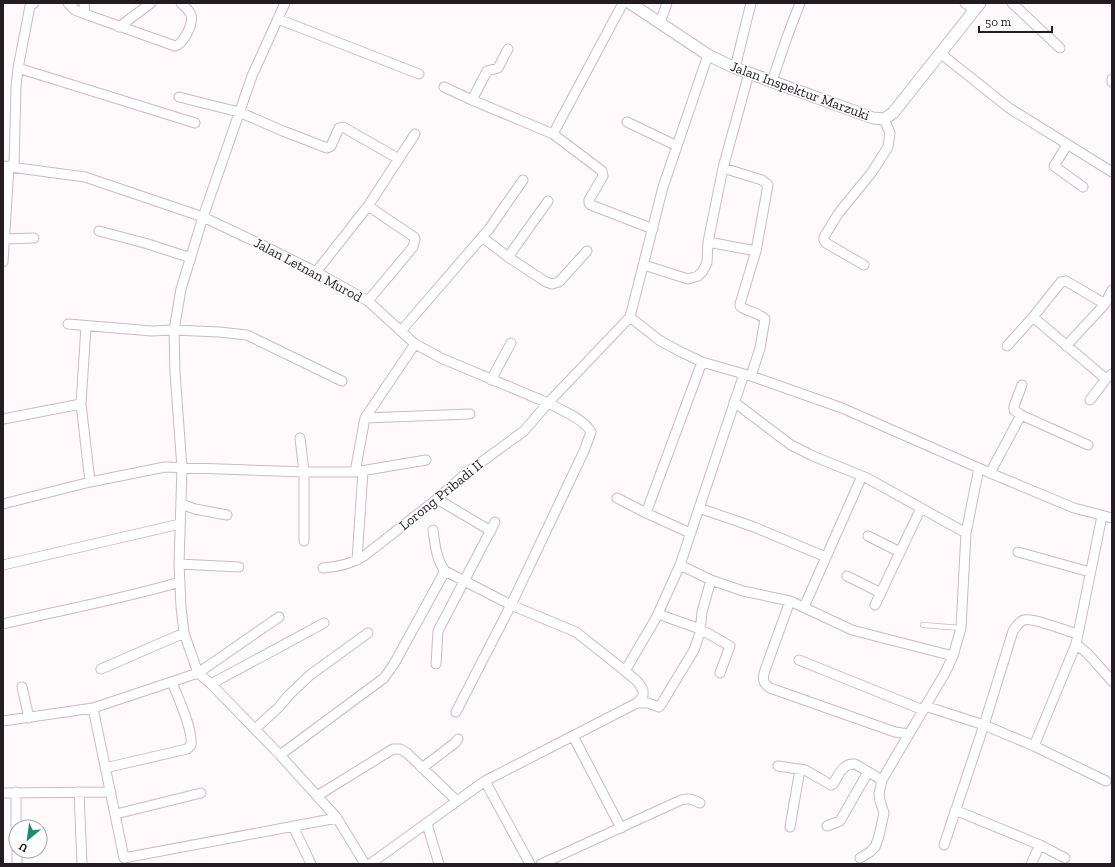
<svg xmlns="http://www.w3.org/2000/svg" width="1115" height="867" font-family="'Zilla Slab',serif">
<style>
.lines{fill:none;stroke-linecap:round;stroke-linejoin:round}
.service-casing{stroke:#ccb9c6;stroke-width:6}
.minor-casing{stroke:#ccb9c6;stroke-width:11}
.tertiary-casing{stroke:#ccb9c6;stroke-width:13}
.service{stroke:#fff;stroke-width:4.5}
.minor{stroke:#fff;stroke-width:9}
.tertiary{stroke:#fff;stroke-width:11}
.labels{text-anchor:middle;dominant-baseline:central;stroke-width:3;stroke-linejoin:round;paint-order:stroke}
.street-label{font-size:14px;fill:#231c21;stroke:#fff}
</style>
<rect width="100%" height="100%" fill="#fefafc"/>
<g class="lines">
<defs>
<path id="service" d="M923 625 961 628"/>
<path id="minor" d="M68 3 75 10 85 14
M84 3 85 14 175 46C183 44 194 24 191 15 189 10 184 6 181 3
M285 3 252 76 203 217 181 289 174 330 175 373 182 468 179 564 181 607 184 633 198 673 211 684 280 755 337 818 365 864
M965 3 975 10
M1012 3 1060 48
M278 19 419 74
M660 23 667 3
M119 27 151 3
M940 53 1009 108 1112 172
M708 55 663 187 630 317 659 340 681 352 702 362 751 376 842 408 990 473 1074 508 1112 518
M18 68 195 123
M735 68 751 3
M1112 79V82
M772 81 787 37 800 3
M444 87 472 100 553 134 623 3
M179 97 239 112 283 131 327 148 331 146 339 128 343 127 399 159
M472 100 487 71 498 68 508 49
M627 122 677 146
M553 134 602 171 603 176 589 200V203L591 205 653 229
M1067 145 1054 166 1083 187
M3 166 85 177 203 217 256 242 316 272 368 301 415 344 441 358 548 403 630 317
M14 167 16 87 18 68 30 6 34 3
M723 168 762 180 768 185 756 251 740 304V306C747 312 758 312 765 319L760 348 751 376
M99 231 148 244 191 258
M482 237 508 257 546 282 552 284 559 282 587 251
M3 239 34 238
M708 242 756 251
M508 257 548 201
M3 262 9 166
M644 265 688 279 698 276 702 272 707 263 708 242 723 168 749 73
M864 265 826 243 824 240V237L838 214 872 172 888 147 890 133 884 119
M316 272 368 206 415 134
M368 301 413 247 415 239 414 237 368 206
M1033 317 1061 282 1066 281 1105 304
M68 324 152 331 174 330 219 332 247 335 342 381
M86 326 81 404 90 482
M401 331 489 229 523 180
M1007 346 1033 317 1106 379
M1066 346 1105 304 1112 290
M491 380 511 343
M1022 385 1014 406V410L1021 415 1088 445
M1090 400 1106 379 1112 374
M734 402 791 445 813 456 867 478 966 533
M365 418 470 414
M3 419 81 404
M300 438 304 472V541
M355 472 365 418 415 344
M990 473 1021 415
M617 498 646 513
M437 499 491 531
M3 504 90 482 165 467 304 472H355L426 460
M181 504 195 509 227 515
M699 508 754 527 826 557
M690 533 646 513 702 362
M868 536 900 552
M1018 552 1090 572
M357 560 363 471
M179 564 239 567
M3 565 180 524
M680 565 711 580 743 591 790 601 852 630 953 656
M323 568C338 567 351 564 364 556L437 499 465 474 524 431 548 403C561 410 584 419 591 432L584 451 511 605 456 712
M847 576 881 593
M790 601 764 673C763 681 763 683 770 688L895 732 909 734
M875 605 921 508
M804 607 862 476
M658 614 700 629 730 646 720 673
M3 624C62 610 122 599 180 582
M1076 644 1088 654 1112 681
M799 660 923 710
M436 664 438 631 495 522
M101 669 184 633
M625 671 656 618 680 565 744 374
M211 684 324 623
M22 687 29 718
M637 703H648L659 707 662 703 694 650 700 633 702 612 711 580
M925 706 984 725 1034 746 1106 781
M93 708 124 858 337 818
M3 721 93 708 198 673 279 617
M255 729 279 707 289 695 310 675 368 633
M573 736 621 828
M1034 746 1076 644 1102 516
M280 755 384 678 394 664 445 571
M778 766 805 770 831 785 833 784C839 775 842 763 855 764L882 780
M105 768 187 749 191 745C193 729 178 698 172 682
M422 768 455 743 458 739
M485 781 530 864
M16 792V827
M79 792 82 864
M3 793 111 792
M317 796 393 749H400L407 753 457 801
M955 810 1040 845 1065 858
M116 814 201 793
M427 824 439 864
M293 826 311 864
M827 826 840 821 868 772
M790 827 800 769
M944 845 984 725 1013 631C1016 627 1019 621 1024 620 1032 617 1067 631 1077 634
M17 851V864
M860 858 870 852 875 847 879 836 884 813 880 801 879 794 882 780 945 673 953 656 961 628 966 533 979 468
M370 864 485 781 637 703 643 696V690L638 682 625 671 576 632 511 605 445 571C436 559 435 544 433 530
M541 864 681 800C689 798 693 799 700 803
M1031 864 1040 845"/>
<path id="tertiary" d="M630 3 708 55 735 68 873 118 884 119 893 113 980 3"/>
</defs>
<use href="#service" class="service-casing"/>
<use href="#minor" class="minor-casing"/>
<use href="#tertiary" class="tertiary-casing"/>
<use href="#service" class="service"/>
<use href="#minor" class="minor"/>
<use href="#tertiary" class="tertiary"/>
</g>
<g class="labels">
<g class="street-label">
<text transform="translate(800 91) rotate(20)">Jalan Inspektur Marzuki</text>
<text transform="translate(308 270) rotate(28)">Jalan Letnan Murod</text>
<text transform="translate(441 495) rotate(-39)">Lorong Pribadi II</text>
</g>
</g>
<rect width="1115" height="867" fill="none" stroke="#231c21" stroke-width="8"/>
<g transform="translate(28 839) rotate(209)"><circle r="19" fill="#ffffff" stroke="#a7a4a6"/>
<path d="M0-3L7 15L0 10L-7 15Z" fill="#178e72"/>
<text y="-6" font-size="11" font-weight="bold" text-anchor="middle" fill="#231c21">U</text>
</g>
<path d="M979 26v6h73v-6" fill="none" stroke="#231c21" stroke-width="2"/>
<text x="985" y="26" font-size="12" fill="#231c21" stroke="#ffffff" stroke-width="3" paint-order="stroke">50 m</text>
</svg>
